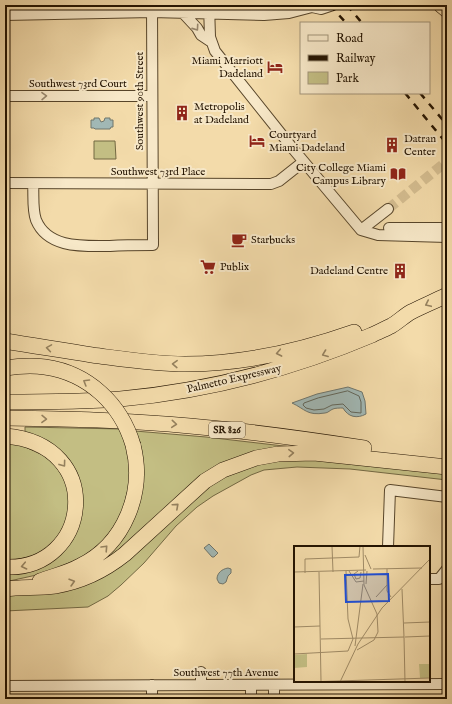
<svg xmlns="http://www.w3.org/2000/svg" width="452" height="704" font-family="'IM FELL English',serif">
<style>
.green{fill:#c3be83;stroke:#736842}
.water{fill:#a1b8b5;stroke:#6f766d}
.lines{fill:none;stroke-linecap:round;stroke-linejoin:round}
.shore{stroke:#62665a;stroke-width:1}
.minor-tunnel{stroke:#d4bd90;stroke-width:10;stroke-dasharray:10 5;stroke-linecap:butt}
.minor-casing{stroke:#57452a;stroke-width:12}
.highway-casing{stroke:#231300;stroke-width:16}
.minor{stroke:#f7e8c8;stroke-width:10}
.highway{stroke:#f3dbaa;stroke-width:15}
.rail{stroke:#231300;stroke-width:2.5;stroke-dasharray:7 7;stroke-linecap:butt}
.highway-bridge-casing{stroke:#231300;stroke-width:16;stroke-linecap:butt}
.highway-bridge{stroke:#f3dbaa;stroke-width:15}
.oneway{stroke:#98886e}
.oneway2{stroke:#95815e}
.labels{text-anchor:middle;dominant-baseline:central;stroke-width:4;stroke-linejoin:round;paint-order:stroke}
.shield{fill:#f7e8c8;stroke:#63533c;stroke-width:1}
.shield-label{font-size:10px;font-weight:bold;fill:#231300}
.poi-label{font-size:11px;fill:#231300;stroke:#f7e8c8;text-anchor:start}
.street-label{font-size:11px;fill:#231300;stroke:#f7e8c8}
.inset-road{fill:none;stroke:#a08b66;stroke-width:1}
.view{fill:#1d4ed8;fill-opacity:0.15;stroke:#1d4ed8;stroke-width:2}
.inset-edge{fill:none;stroke:#231300;stroke-width:2}
</style>
<rect width="100%" height="100%" fill="#f3dbaa"/>
<filter id="stains"><feTurbulence type="fractalNoise" baseFrequency=".005" numOctaves="4"/><feColorMatrix values="0 0 0 0 .2 0 0 0 0 .09 0 0 0 0 .02 0 0 0 .5 -.17"/></filter>
<radialGradient id="worn" r=".72"><stop offset=".6" stop-color="#630" stop-opacity="0"/><stop offset="1" stop-color="#630" stop-opacity=".3"/></radialGradient>
<path class="green" d="M94 141H115L116 159H94Z
M25 427 121 429 126 441 131 477 122 514 106 538 86 555 50 572 5 582V570L54 557 79 489 25 434Z
M135 431 206 437 292 447 264 450 157 517 103 563 101 561 124 535Z
M5 442 19 444 51 459 67 483 70 505 64 530 40 555 5 562Z
M294 458 447 474V480L350 469 297 467 264 470 251 475 213 496 197 507 176 526 144 563 121 585 108 596 88 607 5 611V596L64 590 213 483 247 467Z"/>
<path class="water" d="M94 118H99L101 122 104 121 105 118H110V120H113V127H111L110 129H95L94 128H91V120H94Z
M348 387 362 392 365 401 366 414C357 419 348 417 343 408 340 408 335 408 333 409 330 410 328 413 325 413 307 416 305 409 292 403L317 394Z
M209 544 218 553 214 557H212L204 548Z
M228 568 231 569V573L228 576 226 582 223 584 219 583 217 579C217 573 222 569 228 568Z"/>
<g class="lines">
<path class="shore" d="M348 391 359 396 361 402V413L351 412 343 404 332 405 324 409 314 410 306 408 303 405 304 403 318 398Z"/>
<path class="minor-tunnel" d="M388 209 447 161"/>
<defs>
<path id="minor" d="M209 5 210 37 215 51 294 150 361 230 378 235 447 237
M183 13 197 28 201 35 210 41
M5 15 152 12 264 15 289 13 312 7 321 9 333 5
M5 96H152
M5 183 271 184 279 181 303 162
M33 184C34 195 32 209 36 220 48 249 84 246 110 246 124 245 138 245 153 245L152 5
M389 228H447
M361 230 388 209
M388 547 390 490 447 497
M429 579H439L447 569
M201 685V672
M5 686 447 684
M152 699V685
M251 699V685
M274 699V685"/>
<path id="highway" d="M441 5 447 10
M5 341C34 346 63 350 92 355 123 359 154 364 185 364 243 364 300 351 354 332
M5 402C43 402 82 402 120 399 207 391 292 369 372 335 378 332 385 329 391 326 398 322 404 316 411 312 423 306 435 301 447 295
M5 418C67 419 128 420 190 426 248 431 306 439 364 448
M5 436C107 444 91 571 5 567
M40 581C53 576 68 573 80 566 125 544 145 492 133 445
M5 589C21 587 39 588 55 586 80 582 105 570 125 554L205 481 223 470 256 458 278 454 314 453 447 467"/>
</defs>
<use href="#minor" class="minor-casing"/>
<use href="#highway" class="highway-casing"/>
<use href="#minor" class="minor"/>
<use href="#highway" class="highway"/>
<path class="rail" d="M330 5 346 23
M347 5 362 23
M405 93 447 144
M420 93 447 125"/>
<defs>
<path id="highway-bridge" d="M5 368C18 366 32 365 45 367 88 373 121 404 133 445"/>
</defs>
<use href="#highway-bridge" class="highway-bridge-casing"/>
<use href="#highway-bridge" class="highway-bridge"/>
</g>
<defs><path id="oneway-chevron" d="M-2-3.5L2.5 0L-2 3.5" fill="none" stroke-width="1.6" stroke-linecap="round" stroke-linejoin="round"/></defs>
<g class="oneway">
<use href="#oneway-chevron" transform="translate(196 28) rotate(55)"/>
<use href="#oneway-chevron" transform="translate(44 96) rotate(-1)"/>
</g>
<g class="oneway2">
<use href="#oneway-chevron" transform="translate(428 304) rotate(155)"/>
<use href="#oneway-chevron" transform="translate(49 348) rotate(-171)"/>
<use href="#oneway-chevron" transform="translate(279 353) rotate(169)"/>
<use href="#oneway-chevron" transform="translate(325 354) rotate(159)"/>
<use href="#oneway-chevron" transform="translate(175 364) rotate(-178)"/>
<use href="#oneway-chevron" transform="translate(86 382) rotate(-149)"/>
<use href="#oneway-chevron" transform="translate(44 419) rotate(1)"/>
<use href="#oneway-chevron" transform="translate(174 424) rotate(5)"/>
<use href="#oneway-chevron" transform="translate(291 453) rotate(-3)"/>
<use href="#oneway-chevron" transform="translate(63 464) rotate(54)"/>
<use href="#oneway-chevron" transform="translate(176 506) rotate(-42)"/>
<use href="#oneway-chevron" transform="translate(105 548) rotate(-47)"/>
<use href="#oneway-chevron" transform="translate(24 566) rotate(168)"/>
<use href="#oneway-chevron" transform="translate(72 582) rotate(-16)"/>
</g>
<defs>
<symbol id="hotel-bare" viewBox="-9 -9 18 18"><path d="M-6-4.5h1.5V1H6V5H4.5V3h-9V5H-6ZM-4 0a1.8 1.8 0 1 1 3.6 0ZM.5 0V-2.5h3Q6-2.5 6 0Z" fill="#8f2418" stroke="#f7e8c8" stroke-width="2.5" paint-order="stroke"/></symbol>
<symbol id="building-bare" viewBox="-9 -9 18 18"><path d="M-4-6H4V6H1V3H-1V6H-4ZM-2.5-4.3h1.7v1.8h-1.7ZM.8-4.3h1.7v1.8H.8ZM-2.5-1h1.7V.8h-1.7ZM.8-1h1.7V.8H.8Z" fill="#8f2418" stroke="#f7e8c8" stroke-width="2.5" paint-order="stroke"/></symbol>
<symbol id="library-bare" viewBox="-9 -9 18 18"><path d="M-6-4Q-3-5.5-.7-3.5V5Q-3 3-6 4ZM6-4Q3-5.5 .7-3.5V5Q3 3 6 4Z" fill="#8f2418" stroke="#f7e8c8" stroke-width="2.5" paint-order="stroke"/></symbol>
<symbol id="cafe-bare" viewBox="-9 -9 18 18"><path d="M-5.5-4.5H6V0H3Q3 3.5 0 3.5H-2.5Q-5.5 3.5-5.5 0ZM3-3.2v2h1.7v-2ZM-6 4.5H4V6H-6Z" fill="#8f2418" stroke="#f7e8c8" stroke-width="2.5" paint-order="stroke"/></symbol>
<symbol id="supermarket-bare" viewBox="-9 -9 18 18"><path d="M-6-5.5h2.5l.6 2H6L4.5 2H-2.5L-4.4-4H-6ZM-1.5 3.2a1.3 1.3 0 1 0 .1 0ZM3 3.2a1.3 1.3 0 1 0 .1 0Z" fill="#8f2418" stroke="#f7e8c8" stroke-width="2.5" paint-order="stroke"/></symbol>
</defs>
<g fill-rule="evenodd">
<use href="#hotel-bare" x="264" y="56" width="22" height="22"/>
<use href="#building-bare" x="171" y="102" width="22" height="22"/>
<use href="#hotel-bare" x="246" y="130" width="22" height="22"/>
<use href="#building-bare" x="381" y="134" width="22" height="22"/>
<use href="#library-bare" x="387" y="163" width="22" height="22"/>
<use href="#cafe-bare" x="228" y="229" width="22" height="22"/>
<use href="#supermarket-bare" x="197" y="256" width="22" height="22"/>
<use href="#building-bare" x="389" y="260" width="22" height="22"/>
</g>
<g class="labels">
<rect class="shield" x="209" y="422" width="36" height="16" rx="3"/>
<g class="shield-label">
<text x="227" y="430">SR 826</text>
</g>
<g class="poi-label">
<text x="263" y="61" text-anchor="end">Miami Marriott<tspan x="263" dy="13">Dadeland</tspan></text>
<text x="194" y="107">Metropolis<tspan x="194" dy="13">at Dadeland</tspan></text>
<text x="269" y="135">Courtyard<tspan x="269" dy="13">Miami Dadeland</tspan></text>
<text x="404" y="139">Datran<tspan x="404" dy="13">Center</tspan></text>
<text x="386" y="168" text-anchor="end">City College Miami<tspan x="386" dy="13">Campus Library</tspan></text>
<text x="251" y="240">Starbucks</text>
<text x="220" y="267">Publix</text>
<text x="388" y="271" text-anchor="end">Dadeland Centre</text>
</g>
<g class="street-label">
<text x="78" y="84">Southwest 73rd Court</text>
<text transform="translate(140 101) rotate(-90)">Southwest 90th Street</text>
<text x="158" y="172">Southwest 73rd Place</text>
<text transform="translate(234 379) rotate(-13)">Palmetto Expressway</text>
<text x="226" y="673">Southwest 77th Avenue</text>
</g>
</g>
<g transform="translate(294 546)">
<rect width="136" height="136" fill="#f3dbaa"/>
<path d="M13 108V121L0 122V109ZM125 118H136V132H126Z" fill="#c3be83"/>
<path class="inset-road" d="M38 0 39 26M71 9 77 23M79 23 128 22M93 23V45L97 51M55 25 62 36 70 35M64 25 60 28 62 33 66 32 67 26M0 26 72 24M25 26 27 135M11 27V13L65 11 66 0M72 38 73 25M108 43 110 91M82 51 93 39M110 77 136 76M0 81 26 80M110 91 111 136M111 91 136 90M27 93 110 91M61 100 69 38M63 104 80 94 84 86 83 68 70 39 69 0M0 108 54 105 59 93 54 73 52 25M12 136 136 132M46 136 64 98 88 62 136 13"/>
<path class="view" d="M94 28 95 55 52 56 51 29Z"/>
<rect width="136" height="136" class="inset-edge"/>
</g>
<rect width="452" height="704" fill="none" stroke="#f3dbaa" stroke-width="20"/>
<rect x="6" y="6" width="440" height="692" fill="none" stroke="#231300" stroke-width="2"/>
<rect x="10" y="10" width="432" height="684" fill="none" stroke="#231300"/>
<rect x="300" y="22" width="130" height="72" fill="#f7e8c8" stroke="#a29378"/>
<rect x="308" y="35" width="20" height="6" fill="#f7e8c8" stroke="#a29378"/>
<text x="336" y="42" font-size="12" fill="#231300">Road</text>
<rect x="308" y="55" width="20" height="6" fill="#231300" stroke="#a29378"/>
<text x="336" y="62" font-size="12" fill="#231300">Railway</text>
<rect x="308" y="72" width="20" height="12" fill="#c3be83" stroke="#a29378"/>
<text x="336" y="82" font-size="12" fill="#231300">Park</text>
<rect width="100%" height="100%" filter="url(#stains)"/>
<rect width="100%" height="100%" fill="url(#worn)"/>
</svg>
